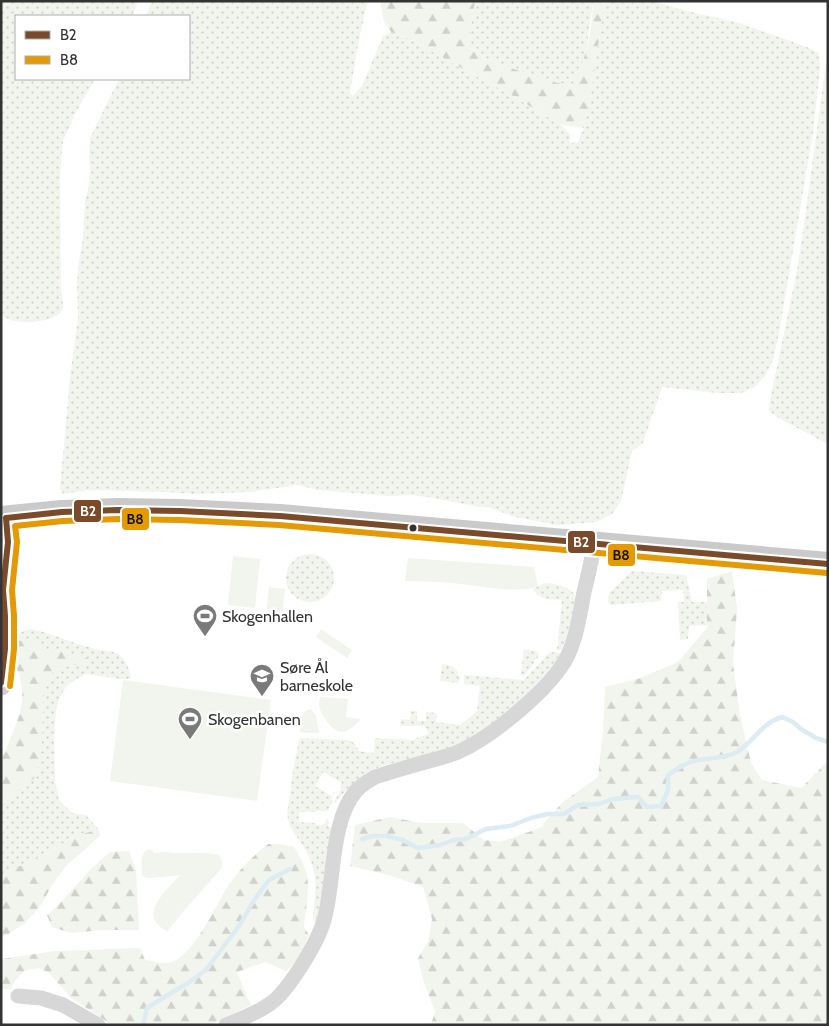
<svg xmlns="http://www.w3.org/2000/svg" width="829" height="1026" font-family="Cabin,sans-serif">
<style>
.grass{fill:url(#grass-dots)}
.forest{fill:url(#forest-firs)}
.park{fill:#f1f5ed}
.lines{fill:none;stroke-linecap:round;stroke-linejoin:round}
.stream{stroke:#ddebf3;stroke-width:4.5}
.minor{stroke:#d7d7d7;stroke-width:15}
.secondary{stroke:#d0d0d0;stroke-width:21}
.primary{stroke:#cacaca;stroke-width:24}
.bus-1-casing{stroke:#fff;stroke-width:10}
.bus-2-casing{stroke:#fff;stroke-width:10}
.bus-1{stroke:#7a4b2a;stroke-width:6}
.bus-2{stroke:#e39a05;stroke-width:6}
.bus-dot{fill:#333;stroke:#fff;stroke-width:2}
.labels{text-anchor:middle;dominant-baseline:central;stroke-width:5;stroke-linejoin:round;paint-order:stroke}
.poi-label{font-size:16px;fill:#333;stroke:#fff;text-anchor:start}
.line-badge{stroke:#fff;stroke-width:2}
.badge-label{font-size:14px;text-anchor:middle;font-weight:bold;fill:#fff}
.pale-badge-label{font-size:14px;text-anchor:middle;font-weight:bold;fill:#111}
</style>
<defs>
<pattern id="grass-dots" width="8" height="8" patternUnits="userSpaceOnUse" patternTransform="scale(1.25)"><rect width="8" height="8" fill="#f1f5ed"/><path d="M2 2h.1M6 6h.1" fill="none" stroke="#cfd2cc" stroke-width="1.8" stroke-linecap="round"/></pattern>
<pattern id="forest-firs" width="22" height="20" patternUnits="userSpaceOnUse" patternTransform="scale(1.25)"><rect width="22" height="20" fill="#f1f5ed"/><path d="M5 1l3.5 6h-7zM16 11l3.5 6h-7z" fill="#cfd2cc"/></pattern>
</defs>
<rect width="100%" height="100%" fill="#fff"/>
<path class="grass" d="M1 1H138L132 16H16V79H95L75 114 63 141 60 175 61 291C62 296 63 302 63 307 60 323 26 323 14 321 10 320 6 318 3 316L1 312Z
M152 1H368C360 31 355 62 350 93L353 96 362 86 383 36 391 32 408 38 472 74 510 94 561 125 570 134V143L578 142 584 128 590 99 605 1H653L683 10 739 23 807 47 819 53 820 68 813 133 779 333 773 361 765 376 754 388 741 393H717L662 387 643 443 632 451 621 501 612 514 596 522 557 525 515 517 488 507H480L434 498 411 495 389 496 318 490 298 485 249 492 223 493 195 494 167 492 87 490 63 494 60 488 70 377 78 319 77 282 79 261 83 239 85 200 89 186 90 170 89 153 90 138 119 79H189V16H146Z
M475 1H593L586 52 579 73 573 85 558 83 531 75 489 60 468 47Z
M828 59V444L782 420 769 411 770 401 797 270 805 217 826 64Z
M286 578a24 24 0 1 1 48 0a24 24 0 1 1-48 0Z
M632 571 686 575 692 602H707V625L689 626 688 639 680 640 678 602H684L683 590 662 591 661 601 611 605 608 603 609 593Z
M547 583C555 584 572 587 575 596 577 606 566 642 561 650H557L562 600C550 599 538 600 533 589L542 584Z
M30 629C53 633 73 644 95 649 103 651 115 650 121 656 126 661 130 671 131 677L129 679H120L86 674 67 685 60 697 56 710 54 737 55 780 59 800 72 813 86 815 99 830 76 835 51 851 1 875V805L37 776C38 765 40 753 42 741 44 723 38 678 59 668 66 665 75 665 82 665L87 659 64 651 49 652 26 640 16 642C16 633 23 631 30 629Z
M524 649 537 651 539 654 538 657 525 675 521 676Z
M554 652 561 653C540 686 493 730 456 745 445 749 434 753 423 756 404 761 383 763 365 774 358 778 353 784 348 789 342 795 340 795 336 803L334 802 341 789 340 788 342 783 323 772 315 786 332 796 334 792 335 793 331 799 333 800 328 811H317L316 812H299V822L316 823V825H322L323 824H325L326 819H329L328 826 333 830 317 921 315 922 313 920V916C316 888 319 872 303 846 298 837 290 830 288 819 286 809 290 799 291 789 292 772 296 756 299 740L301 738 348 740 356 744 355 747 358 748V751L374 753 375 740H374L375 738 412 740 428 734 427 730 425 726H400L401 719 410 720 411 711H417V721H426V712L437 713 436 722 461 725 477 711 480 686 464 684V675L523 680V681L549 653Z
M442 664C456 666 457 668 460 680H459L458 683 440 681Z"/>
<path class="forest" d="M380 1H475L468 47 489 60 531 75 558 83 572 85C587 60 592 30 593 1H605L590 99 584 128 561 125 510 94 472 74 408 38 391 32 384 22Z
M732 571 737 608 733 664 740 715 751 763 762 780 801 788 828 761V1025H431L435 1011 424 983 418 958 428 942 432 919 423 887 389 875 350 866 355 825 390 817 421 823H463L484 840 500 842 540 828 563 802 598 777 603 731 605 687 638 679 678 662 707 628V579Z
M26 640 40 643 49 652 64 651 88 659 83 665C75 665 66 665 59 668 38 678 44 723 42 741 40 753 38 765 37 776L1 805V757L6 750C11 735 21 716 22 701 23 692 21 682 19 674 16 665 12 657 14 647 15 641 20 641 26 640Z
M99 830 100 836 67 865 52 885 41 905 24 924 5 936 1 937V875L51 851 76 835Z
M268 844H281L294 847C315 877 307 895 304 927L309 935C303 948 298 962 286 971L265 962 237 972 251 1005 210 1025H112L71 998 49 973 39 968 26 970 20 975 14 982 11 989H1V959L55 951 140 948 145 960C151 960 162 964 168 963 193 959 215 906 228 886 239 870 253 856 268 844Z
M129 851 136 870 139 930H102L71 933 52 927 47 915 61 902 92 868 110 852Z"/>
<path class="park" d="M233 556 260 559 255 608 228 605Z
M408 558 534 567 538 586C521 594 480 586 460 584 443 581 424 582 405 581Z
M269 587 285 589 282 616 266 615Z
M321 629 352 650 347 658 316 637Z
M123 680 271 700 257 801 110 781Z
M320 697 348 699 346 717 361 719C356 724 349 732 341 732 331 731 320 713 319 705 319 702 320 699 320 697Z
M311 709 316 716 319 733H302L300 731 303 714 307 710Z
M148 849 152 850 154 853C158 853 162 852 166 852 183 855 201 851 219 855 222 860 223 863 221 869L182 913 170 928 167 931C135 916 168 889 180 875L151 878H146L142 875C142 865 139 855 148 849Z"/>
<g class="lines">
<path class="stream" d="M362 839 373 836H386L403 840 417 848 440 845 454 840 466 839 486 829 510 826 531 818 547 814H564L578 805 599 804 613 799 638 797 647 807 661 806 668 790V775C674 771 681 766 688 763 703 757 723 760 737 752 755 741 760 724 782 717L793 722 801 729 816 738 828 742
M143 1025 147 1008 166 996 188 983 206 970 241 923 254 900 269 880 290 869"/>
<path class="minor" d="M18 996 41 998 63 1005 98 1025
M226 1025C241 1019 258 1013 271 1003 289 990 318 942 324 920 335 882 330 821 356 791 361 785 368 781 375 777 393 771 411 766 429 761 439 758 449 756 458 752 492 737 552 688 568 655 577 635 580 613 584 592 588 576 592 560 594 544"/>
<path class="secondary" d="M1 685 5 649V616L3 590 8 542 6 518"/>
<path class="primary" d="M1 518 62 512 118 510 180 511 280 516 828 564"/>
<defs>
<path id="bus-1" d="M1 683 5 649V616L3 590 8 542 6 518 62 512 118 510 180 511 280 516 828 564"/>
<path id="bus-2" d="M10 686 14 649V616L12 590 17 542 15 526 63 521 118 519 180 520 279 525 827 573"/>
</defs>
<use href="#bus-1" class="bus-1-casing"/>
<use href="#bus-2" class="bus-2-casing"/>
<use href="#bus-1" class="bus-1"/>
<use href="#bus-2" class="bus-2"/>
</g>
<defs>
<symbol id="stadium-pin" viewBox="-11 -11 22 30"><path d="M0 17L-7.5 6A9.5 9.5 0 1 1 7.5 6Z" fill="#7a7a7a" stroke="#fff"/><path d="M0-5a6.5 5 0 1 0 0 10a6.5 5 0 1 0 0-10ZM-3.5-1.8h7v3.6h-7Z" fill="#fff"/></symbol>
<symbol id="school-pin" viewBox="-11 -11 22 30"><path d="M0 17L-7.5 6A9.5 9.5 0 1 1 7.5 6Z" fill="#7a7a7a" stroke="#fff"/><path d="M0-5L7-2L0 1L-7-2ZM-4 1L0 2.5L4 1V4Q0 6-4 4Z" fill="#fff"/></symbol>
</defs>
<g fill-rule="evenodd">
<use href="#stadium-pin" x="191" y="602" width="28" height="38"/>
<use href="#school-pin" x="248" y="662" width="28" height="38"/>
<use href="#stadium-pin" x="176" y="705" width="28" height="38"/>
</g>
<circle class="bus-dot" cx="413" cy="528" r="4.5"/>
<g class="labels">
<g class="poi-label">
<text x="222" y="616">Skogenhallen</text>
<text x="280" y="667">Søre Ål<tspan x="280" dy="18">barneskole</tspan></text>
<text x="208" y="719">Skogenbanen</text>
</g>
</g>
<g class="line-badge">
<rect x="73" y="499" width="29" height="24" rx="5" fill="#7a4b2a"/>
<rect x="121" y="507" width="29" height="24" rx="5" fill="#e39a05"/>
<rect x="567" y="530" width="29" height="24" rx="5" fill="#7a4b2a"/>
<rect x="607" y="543" width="29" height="24" rx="5" fill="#e39a05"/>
</g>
<g class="badge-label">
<text x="88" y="516">B2</text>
<text x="581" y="547">B2</text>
</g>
<g class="pale-badge-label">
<text x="135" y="524">B8</text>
<text x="621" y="560">B8</text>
</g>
<rect width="829" height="1026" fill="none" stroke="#333333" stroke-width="5"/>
<rect x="15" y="15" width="175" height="65" fill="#ffffff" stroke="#adadad"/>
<rect x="25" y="31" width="25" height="8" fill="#7a4b2a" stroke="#adadad"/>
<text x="60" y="40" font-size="15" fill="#333333">B2</text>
<rect x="25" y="56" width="25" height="8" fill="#e39a05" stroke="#adadad"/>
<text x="60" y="65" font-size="15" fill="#333333">B8</text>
</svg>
